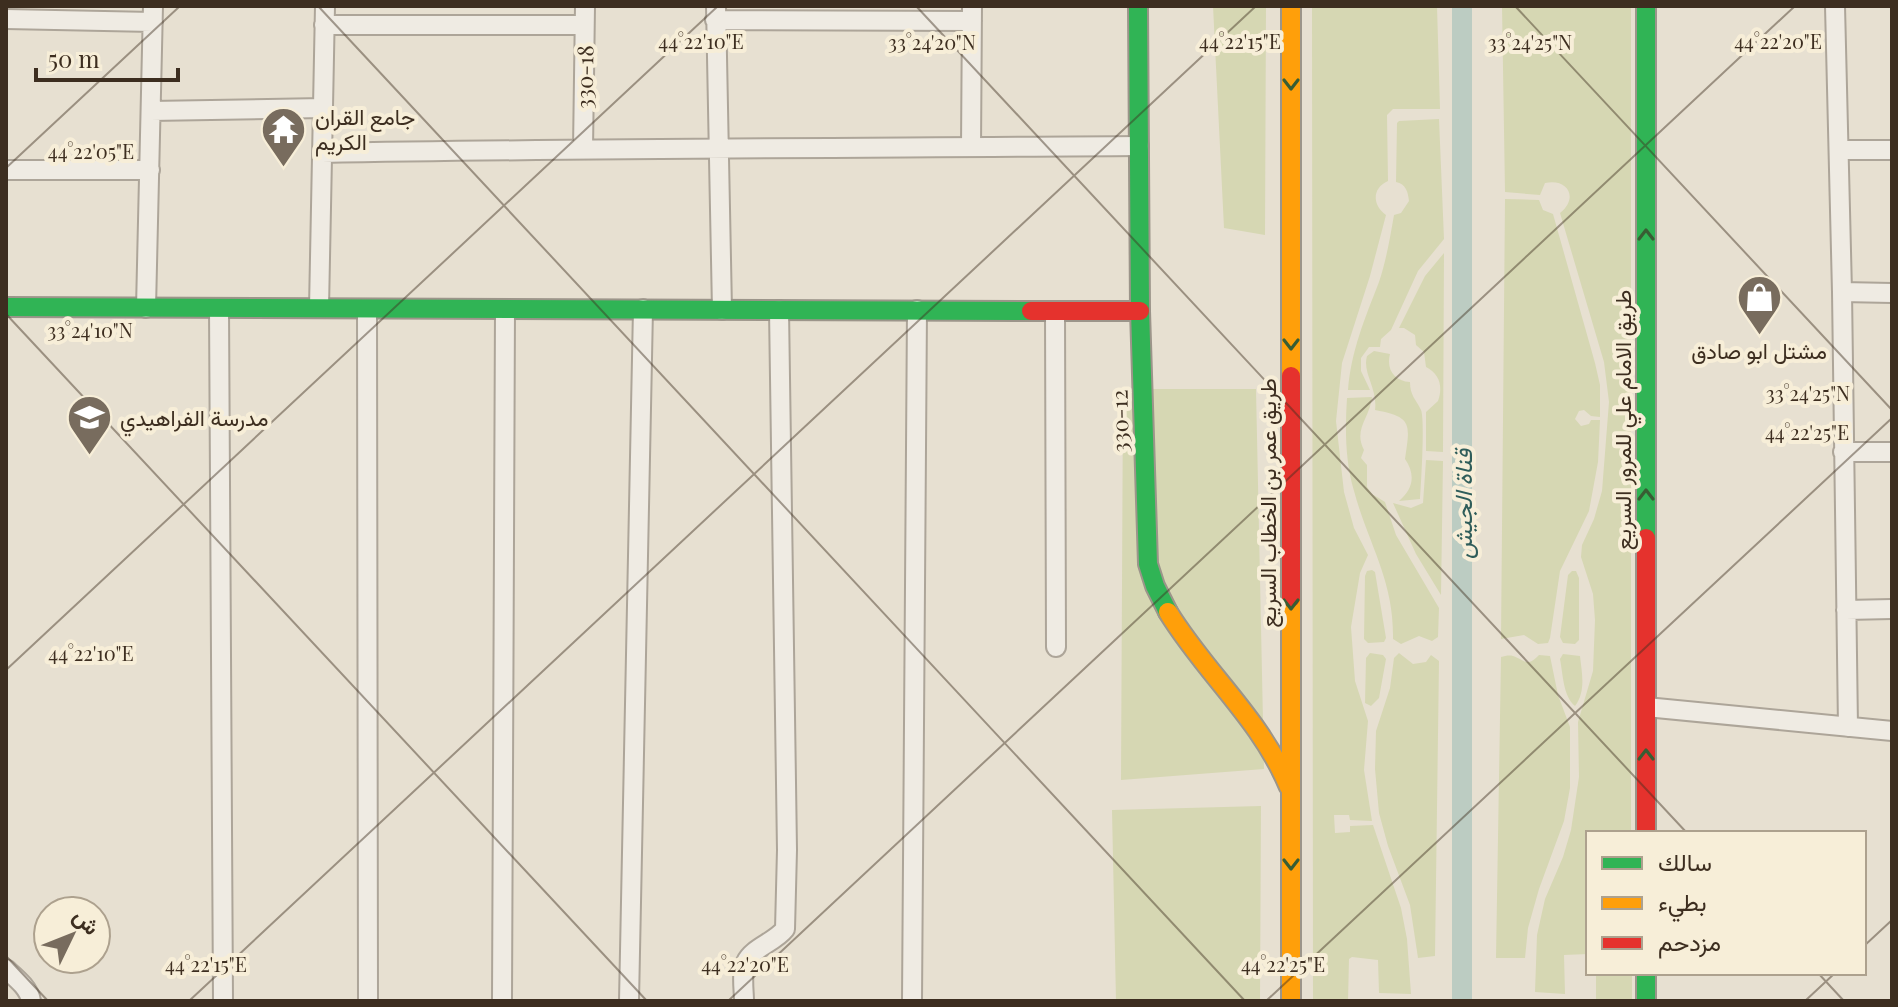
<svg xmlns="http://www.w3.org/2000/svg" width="1898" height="1007" font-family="'Playfair Display',Vazirmatn,serif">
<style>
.green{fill:#d6d7b3}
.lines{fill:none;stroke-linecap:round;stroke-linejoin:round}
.canal{stroke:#bcccc2;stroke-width:20}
.street-casing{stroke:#ada599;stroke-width:22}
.fast-casing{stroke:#9c958a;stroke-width:22}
.slow-casing{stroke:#9c958a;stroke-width:22}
.jam-casing{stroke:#9c958a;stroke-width:22}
.street{stroke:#efebe3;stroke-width:18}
.fast{stroke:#30b455;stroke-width:18}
.slow{stroke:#ff9f0a;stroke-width:18}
.jam{stroke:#e5322d;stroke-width:18}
.oneway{stroke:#385d33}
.ticks{fill:none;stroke:#3d2e20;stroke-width:2;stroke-opacity:0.45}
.labels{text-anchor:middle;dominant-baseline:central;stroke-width:8;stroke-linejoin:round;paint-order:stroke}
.street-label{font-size:22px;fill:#3d2e20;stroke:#f7eed8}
.poi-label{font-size:22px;fill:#3d2e20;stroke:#f7eed8;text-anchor:start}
.water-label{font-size:24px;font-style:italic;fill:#2f5d5a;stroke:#f7eed8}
.ticks-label{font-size:20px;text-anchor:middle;fill:#3d2e20;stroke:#f7eed8;stroke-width:8;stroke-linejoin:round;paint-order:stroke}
</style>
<rect width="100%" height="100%" fill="#e7e0d1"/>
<path class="green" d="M1213 6H1266L1265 235 1224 228Z
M1312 6H1437L1440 109H1393L1387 115 1388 181C1372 188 1372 205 1386 215L1370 276 1342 363 1336 421 1344 492 1354 528 1368 555 1360 573 1351 627 1355 681 1368 721 1364 770 1372 821 1350 820 1349 815H1334L1335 833 1350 832V826L1373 825 1401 908 1407 939 1411 994 1379 993 1378 960 1352 957 1349 959 1348 1001H1313Z
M1502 6H1631V833H1588V954L1564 955 1565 994 1535 992 1537 935 1545 899 1563 857 1571 830 1579 777 1578 722 1593 671 1595 620 1593 594 1581 557 1582 545 1594 519 1602 491 1609 402 1604 362 1560 213C1579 198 1568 178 1545 183L1540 195 1505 192Z
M1439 119 1444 239 1418 271 1391 330 1381 339 1380 347H1369L1361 358V371L1370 390H1348C1351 351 1365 318 1379 282 1386 261 1390 238 1394 215L1401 213 1409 201C1408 192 1406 184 1396 182L1397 123 1399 121Z
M1505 199 1539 200 1543 210 1553 214 1595 363 1600 385V417L1591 416 1584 410 1579 411 1575 419 1581 426 1589 424 1591 420H1600L1598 462 1589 511 1560 571 1550 638 1548 643 1538 644 1524 635 1501 639Z
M1444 253 1443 452 1426 451V412L1438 401C1443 387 1440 374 1426 367L1424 352 1416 345 1415 335 1404 328H1399L1425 276Z
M1374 351 1390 354C1386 369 1394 381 1410 382 1410 396 1416 399 1421 410 1425 419 1421 485 1420 499L1399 501C1413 489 1416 475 1405 459 1410 424 1413 417 1375 410 1378 388 1362 373 1367 356Z
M1123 389H1256L1264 769 1121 780Z
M1372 397C1370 418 1353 429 1364 450L1361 458 1367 465V487L1372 494 1385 502 1396 535 1439 608 1438 637 1432 641 1419 636 1401 644 1393 639C1394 580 1369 546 1354 491 1345 461 1345 428 1347 398Z
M1426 460 1443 461 1441 595 1416 554 1393 503 1411 508 1423 503Z
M1372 570 1375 572 1386 638 1384 642 1368 643 1364 639 1365 576 1367 571Z
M1572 571H1576L1579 578V640L1575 644 1563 643 1560 637 1568 575Z
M1370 653 1383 655 1386 659 1379 698 1371 706 1365 703 1366 658Z
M1399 653 1413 664 1426 662 1431 655 1439 661 1435 956 1418 958 1410 905 1388 846 1379 813 1375 769 1376 731 1390 688 1394 658Z
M1563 654 1580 656C1582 674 1586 691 1575 706 1563 696 1563 674 1560 659Z
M1539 655 1550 656 1558 695 1570 727V788L1564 821 1539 889 1528 928 1525 958H1496L1501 657C1505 656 1509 655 1513 656 1525 660 1527 668 1539 655Z
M1261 806 1260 1001H1116L1112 810Z
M1596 973H1632V1001H1596Z"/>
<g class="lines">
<path class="canal" d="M1462 6V1001"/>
<defs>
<path id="street" d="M716 6 722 310
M1835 6 1842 292 1848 727
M6 19 153 22
M715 20 972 21
M324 25H584
M151 111 323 108
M971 147 972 6
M583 149 585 6
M1839 150H1892
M322 153C594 148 867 148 1139 146
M6 170H150
M1842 292 1892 293
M146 308 153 6
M219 308 223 1001
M319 308 325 6
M367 309 368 1001
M1055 311 1056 647
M1843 452H1892
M1846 610 1892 609
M1646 707 1892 731
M6 969C16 978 29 988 31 1001
M502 1001 505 309
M629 1001 643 309
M744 1001C744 990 741 973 746 962 752 948 775 942 785 929L787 850 779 310
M912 1001 917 310"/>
<path id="fast" d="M1138 6 1140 311 1148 564 1155 586 1168 612
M1646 6V538
M6 307 1031 311
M1646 973V1001"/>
<path id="slow" d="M1291 6V376
M1291 598V1001
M1168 612C1206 674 1260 718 1289 787"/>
<path id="jam" d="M1031 311H1140
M1291 376V598
M1646 538V833"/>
</defs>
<use href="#street" class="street-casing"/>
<use href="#fast" class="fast-casing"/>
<use href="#slow" class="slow-casing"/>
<use href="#jam" class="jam-casing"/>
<use href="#street" class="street"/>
<use href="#fast" class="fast"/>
<use href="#slow" class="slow"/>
<use href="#jam" class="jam"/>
</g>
<defs><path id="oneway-chevron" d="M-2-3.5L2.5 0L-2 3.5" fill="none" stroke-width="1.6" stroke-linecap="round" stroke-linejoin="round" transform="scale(2)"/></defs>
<g class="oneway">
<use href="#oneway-chevron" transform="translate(1291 84) rotate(90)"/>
<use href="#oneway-chevron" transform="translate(1646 235) rotate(-90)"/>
<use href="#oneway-chevron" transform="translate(1291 344) rotate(90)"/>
<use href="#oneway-chevron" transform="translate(1646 495) rotate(-90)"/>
<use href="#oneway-chevron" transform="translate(1291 604) rotate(90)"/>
<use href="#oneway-chevron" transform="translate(1646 755) rotate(-90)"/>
<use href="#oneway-chevron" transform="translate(1291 864) rotate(90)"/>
</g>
<path class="ticks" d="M318 6 1245 1001M916 6 1687 833M1515 6 1892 410M6 168 180 6M6 314 647 1001M6 670 718 6M1864 946 1892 920M6 956 48 1001M1818 973 1844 1001M189 1001 1256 6M728 1001 1795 6M1266 1001 1892 418M1805 1001 1835 973"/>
<defs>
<symbol id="temple-pin" viewBox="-11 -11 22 30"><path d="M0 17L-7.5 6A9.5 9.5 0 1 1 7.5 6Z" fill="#786c5e" stroke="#f7eed8"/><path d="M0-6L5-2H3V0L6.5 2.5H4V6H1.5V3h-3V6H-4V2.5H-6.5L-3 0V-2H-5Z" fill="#fff"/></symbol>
<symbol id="shop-pin" viewBox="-11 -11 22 30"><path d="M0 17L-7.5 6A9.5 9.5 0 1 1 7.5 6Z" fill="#786c5e" stroke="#f7eed8"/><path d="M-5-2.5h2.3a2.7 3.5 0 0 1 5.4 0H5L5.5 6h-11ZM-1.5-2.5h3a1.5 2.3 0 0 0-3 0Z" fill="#fff"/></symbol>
<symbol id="school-pin" viewBox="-11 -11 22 30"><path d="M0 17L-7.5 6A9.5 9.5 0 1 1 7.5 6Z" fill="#786c5e" stroke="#f7eed8"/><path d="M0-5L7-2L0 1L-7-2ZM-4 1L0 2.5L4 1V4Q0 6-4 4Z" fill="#fff"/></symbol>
</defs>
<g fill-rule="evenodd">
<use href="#temple-pin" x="258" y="104" width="51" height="69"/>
<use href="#shop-pin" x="1734" y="272" width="51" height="69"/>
<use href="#school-pin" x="64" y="392" width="51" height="69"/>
</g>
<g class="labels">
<g class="street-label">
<text transform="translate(584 77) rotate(-89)">330-18</text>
<text transform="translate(1622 420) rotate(-90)">طريق الامام علي للمرور السريع</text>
<text transform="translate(1119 421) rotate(-91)">330-12</text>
<text transform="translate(1267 503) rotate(-90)">طريق عمر بن الخطاب السريع</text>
</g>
<g class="poi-label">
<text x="315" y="116">جامع القران<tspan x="315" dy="25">الكريم</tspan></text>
<text x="1759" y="350" text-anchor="middle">مشتل ابو صادق</text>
<text x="120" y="417">مدرسة الفراهيدي</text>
</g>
<g class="water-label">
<text transform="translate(1462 504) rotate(-90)">قناة الجيش</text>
</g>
</g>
<g class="ticks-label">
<text x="701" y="49">44°22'10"E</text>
<text x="1240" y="49">44°22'15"E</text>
<text x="1778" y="49">44°22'20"E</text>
<text x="932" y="50">33°24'20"N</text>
<text x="1530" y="50">33°24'25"N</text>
<text x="91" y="159">44°22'05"E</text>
<text x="90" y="338">33°24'10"N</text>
<text x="1808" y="401">33°24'25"N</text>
<text x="1807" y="440">44°22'25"E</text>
<text x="91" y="661">44°22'10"E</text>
<text x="206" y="972">44°22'15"E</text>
<text x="745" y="972">44°22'20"E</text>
<text x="1283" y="972">44°22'25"E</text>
</g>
<rect width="1898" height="1007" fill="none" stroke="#3d2e20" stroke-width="16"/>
<rect x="1586" y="831" width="280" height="144" fill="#f7eed8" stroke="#ada18e" stroke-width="2"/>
<rect x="1602" y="857" width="40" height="12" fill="#30b455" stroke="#ada18e" stroke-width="2"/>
<text x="1658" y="871" font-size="24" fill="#3d2e20">سالك</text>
<rect x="1602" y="897" width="40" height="12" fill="#ff9f0a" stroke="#ada18e" stroke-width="2"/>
<text x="1658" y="911" font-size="24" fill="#3d2e20">بطيء</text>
<rect x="1602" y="937" width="40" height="12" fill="#e5322d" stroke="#ada18e" stroke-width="2"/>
<text x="1658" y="951" font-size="24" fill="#3d2e20">مزدحم</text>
<g transform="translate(72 935) rotate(47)"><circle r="38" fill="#f7eed8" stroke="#ada18e" stroke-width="2"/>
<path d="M0-6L14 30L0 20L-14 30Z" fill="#786c5e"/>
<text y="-12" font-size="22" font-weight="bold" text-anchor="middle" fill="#3d2e20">ش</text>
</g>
<path d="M36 68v12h142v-12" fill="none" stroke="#3d2e20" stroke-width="4"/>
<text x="48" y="68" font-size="24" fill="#3d2e20" stroke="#f7eed8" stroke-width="6" paint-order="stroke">50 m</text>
</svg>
